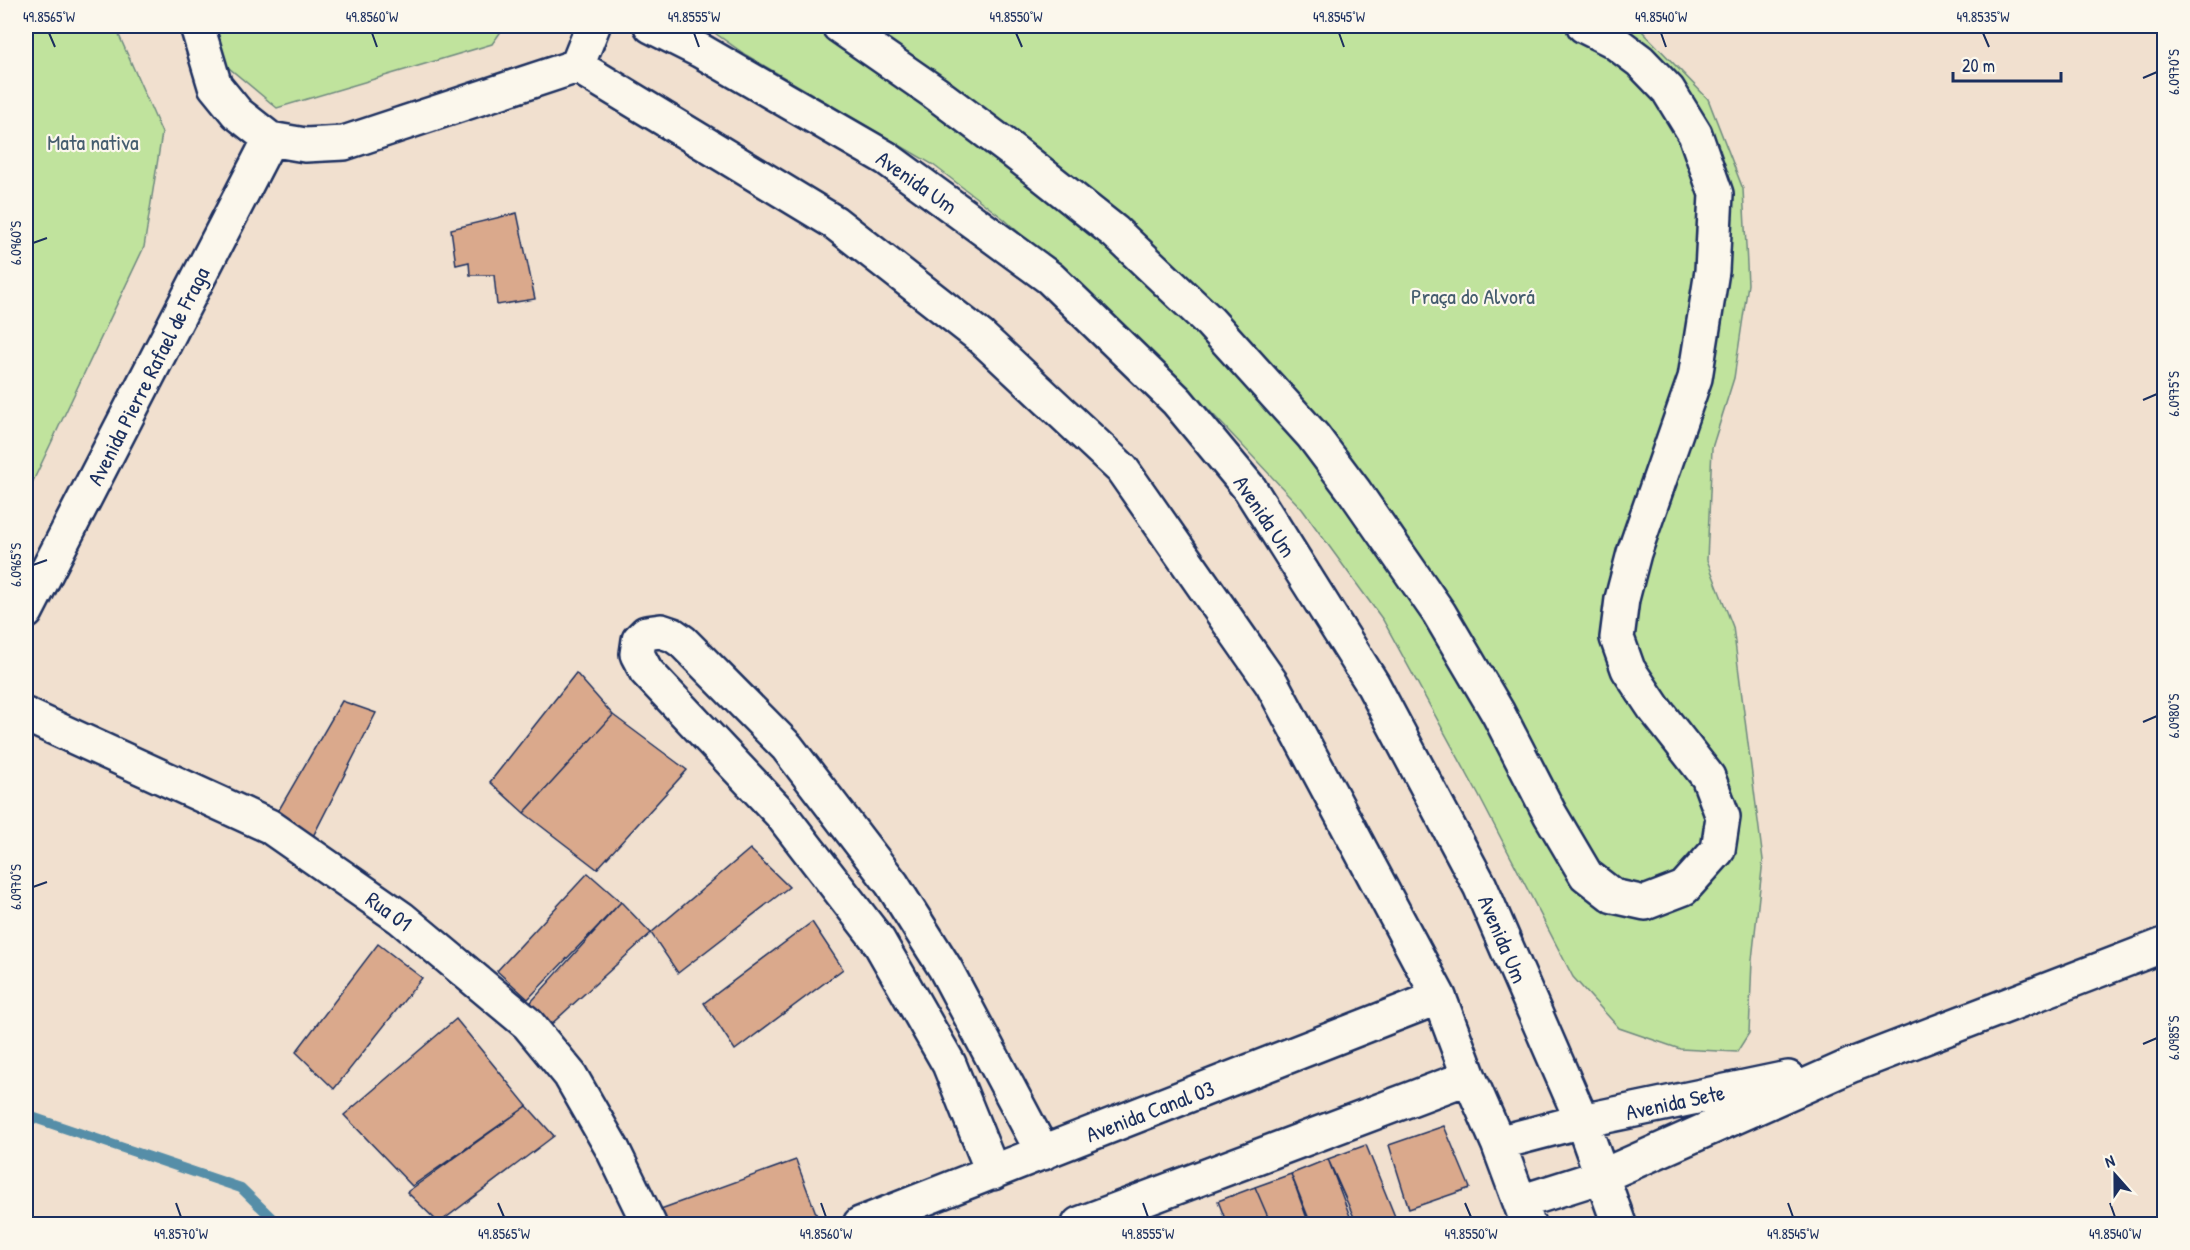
<svg xmlns="http://www.w3.org/2000/svg" width="2190" height="1250" font-family="'Patrick Hand',sans-serif">
<style>
.green{fill:#c0e39d;stroke:#6e897e;stroke-width:1.5}
.lines{fill:none;stroke-linecap:round;stroke-linejoin:round}
.stream{stroke:#568ea8;stroke-width:10}
.building{fill:#daa98c;stroke:#1b2f5e;stroke-width:1.5}
.minor-casing{stroke:#1b2f5e;stroke-width:38}
.minor{stroke:#fbf7ec;stroke-width:33}
.ticks{fill:none;stroke:#1b2f5e;stroke-width:2}
.labels{text-anchor:middle;dominant-baseline:central;stroke-width:4.5;stroke-linejoin:round;paint-order:stroke}
.park-label{font-size:22px;fill:#445c6e;stroke:#fbf7ec}
.street-label{font-size:22px;fill:#1b2f5e;stroke:#fbf7ec}
.neatline{fill:none;stroke:#1b2f5e;stroke-width:2}
.ticks-label{font-size:15px;text-anchor:middle;fill:#1b2f5e}
</style>
<rect width="100%" height="100%" fill="#f1e0cf"/>
<filter id="ink" filterUnits="userSpaceOnUse"><feTurbulence type="fractalNoise" baseFrequency=".0167" numOctaves="2"/><feDisplacementMap in="SourceGraphic" scale="12" xChannelSelector="R" yChannelSelector="G"/><feConvolveMatrix kernelMatrix="1 2 1 2 8 2 1 2 1" color-interpolation-filters="sRGB"/></filter>
<g filter="url(#ink)">
<path class="green" d="M26 26H115L162 133 144 247 26 496Z
M209 26H505L492 44 277 108 217 58Z
M705 26H1631L1640 29 1708 99 1743 189 1748 284 1734 378 1712 448 1707 560 1733 627 1763 860 1752 960 1749 1033 1737 1052 1680 1049 1619 1028 1573 977 1478 794 1383 620 1302 509 1194 394 1004 219 932 164 746 55Z"/>
<g class="lines">
<path class="stream" d="M26 1115 241 1188 278 1224"/>
</g>
<path class="building" d="M517 213 535 299 497 305 494 275H470L469 262 456 265 451 229Z
M576 673 613 715 524 813 490 782Z
M342 701 376 713 308 846 273 820Z
M613 715 687 770 597 869 524 813Z
M750 849 789 887 678 973 651 933Z
M588 873 621 902 528 999 497 971Z
M621 902 651 933 547 1028 531 1002Z
M812 922 843 969 735 1050 704 1003Z
M378 944 422 978 334 1089 296 1052Z
M456 1019 527 1106 412 1186 344 1115Z
M527 1106 554 1136 439 1223 407 1192Z
M1444 1126 1470 1188 1409 1209 1389 1145Z
M1366 1145 1398 1224H1357L1328 1159Z
M1328 1159 1353 1224H1311L1291 1174Z
M796 1160 817 1216 796 1224H664L658 1210Z
M1291 1174 1309 1224H1271L1255 1187Z
M1255 1187 1271 1224H1227L1218 1201Z"/>
<g class="lines">
<defs>
<path id="minor" d="M197 26 215 86 237 113 270 139 305 145 344 143 577 66 593 26
M651 26 701 51 886 158 1050 278 1177 401 1250 489 1372 683 1480 886 1582 1121 1619 1224
M839 26 934 92 1014 152 1115 232 1210 322 1313 436 1355 492 1439 613 1498 713 1550 814 1586 875 1613 896 1645 903 1684 888 1718 850 1723 817 1708 777 1654 708 1628 669 1617 638 1622 599 1634 553 1695 378 1712 271 1716 194 1695 134 1668 90 1640 61 1612 40 1584 26
M577 66 834 222 981 337 1122 469 1272 684 1439 997 1469 1077 1498 1143 1528 1224
M26 612 270 139
M26 715 269 826 401 918 528 1024 570 1075 613 1150 649 1224
M1498 1143 1582 1121 1788 1078
M993 1173 949 1064 878 940 780 813 646 671 637 654 639 640 646 633 661 631 673 635 683 642 787 747 892 884 945 968 1043 1153
M1520 1202 1602 1176 1852 1065 2164 945
M860 1224 1439 997
M1079 1224 1469 1077"/>
</defs>
<use href="#minor" class="minor-casing"/>
<use href="#minor" class="minor"/>
</g>
</g>
<path class="ticks" d="M49 33 55 47M372 33 377 47M694 33 699 47M1016 33 1022 47M1339 33 1344 47M1661 33 1666 47M1983 33 1989 47M2143 78 2157 72M33 243 47 238M2143 400 2157 394M33 565 47 560M2143 722 2157 716M33 887 47 882M2143 1044 2157 1038M176 1203 181 1217M498 1203 504 1217M821 1203 826 1217M1143 1203 1148 1217M1465 1203 1471 1217M1788 1203 1793 1217M2110 1203 2115 1217"/>
<g class="labels">
<g class="park-label">
<text x="93" y="142">Mata nativa</text>
<text x="1473" y="296">Praça do Alvorá</text>
</g>
<g class="street-label">
<text transform="translate(917 182) rotate(35)">Avenida Um</text>
<text transform="translate(148 376) rotate(-63)">Avenida Pierre Rafael de Fraga</text>
<text transform="translate(1265 516) rotate(56)">Avenida Um</text>
<text transform="translate(389 911) rotate(36)">Rua 01</text>
<text transform="translate(1503 939) rotate(67)">Avenida Um</text>
<text transform="translate(1675 1102) rotate(-12)">Avenida Sete</text>
<text transform="translate(1150 1111) rotate(-21)">Avenida Canal 03</text>
</g>
</g>
<rect width="2190" height="1250" fill="none" stroke="#fbf7ec" stroke-width="66"/>
<g transform="translate(2115 1175) rotate(339)" stroke="#fbf7ec" stroke-width="4.5" paint-order="stroke">
<path d="M0-4.5L10 22L0 15L-10 22Z" fill="#1b2f5e"/>
<text y="-9" font-size="16" font-weight="bold" text-anchor="middle" fill="#1b2f5e">N</text>
</g>
<path d="M1953 72v9h108v-9" fill="none" stroke="#1b2f5e" stroke-width="3"/>
<text x="1962" y="72" font-size="18" fill="#1b2f5e" stroke="#fbf7ec" stroke-width="4.5" paint-order="stroke">20 m</text>
<rect x="33" y="33" width="2124" height="1184" class="neatline"/>
<g class="ticks-label">
<text x="49" y="22">49.8565°W</text>
<text x="372" y="22">49.8560°W</text>
<text x="694" y="22">49.8555°W</text>
<text x="1016" y="22">49.8550°W</text>
<text x="1339" y="22">49.8545°W</text>
<text x="1661" y="22">49.8540°W</text>
<text x="1983" y="22">49.8535°W</text>
<text transform="translate(2174 72) rotate(-90)" y="5">6.0970°S</text>
<text transform="translate(16 243) rotate(-90)" y="5">6.0960°S</text>
<text transform="translate(2174 394) rotate(-90)" y="5">6.0975°S</text>
<text transform="translate(16 565) rotate(-90)" y="5">6.0965°S</text>
<text transform="translate(2174 716) rotate(-90)" y="5">6.0980°S</text>
<text transform="translate(16 887) rotate(-90)" y="5">6.0970°S</text>
<text transform="translate(2174 1038) rotate(-90)" y="5">6.0985°S</text>
<text x="181" y="1239">49.8570°W</text>
<text x="504" y="1239">49.8565°W</text>
<text x="826" y="1239">49.8560°W</text>
<text x="1148" y="1239">49.8555°W</text>
<text x="1471" y="1239">49.8550°W</text>
<text x="1793" y="1239">49.8545°W</text>
<text x="2115" y="1239">49.8540°W</text>
</g>
</svg>
